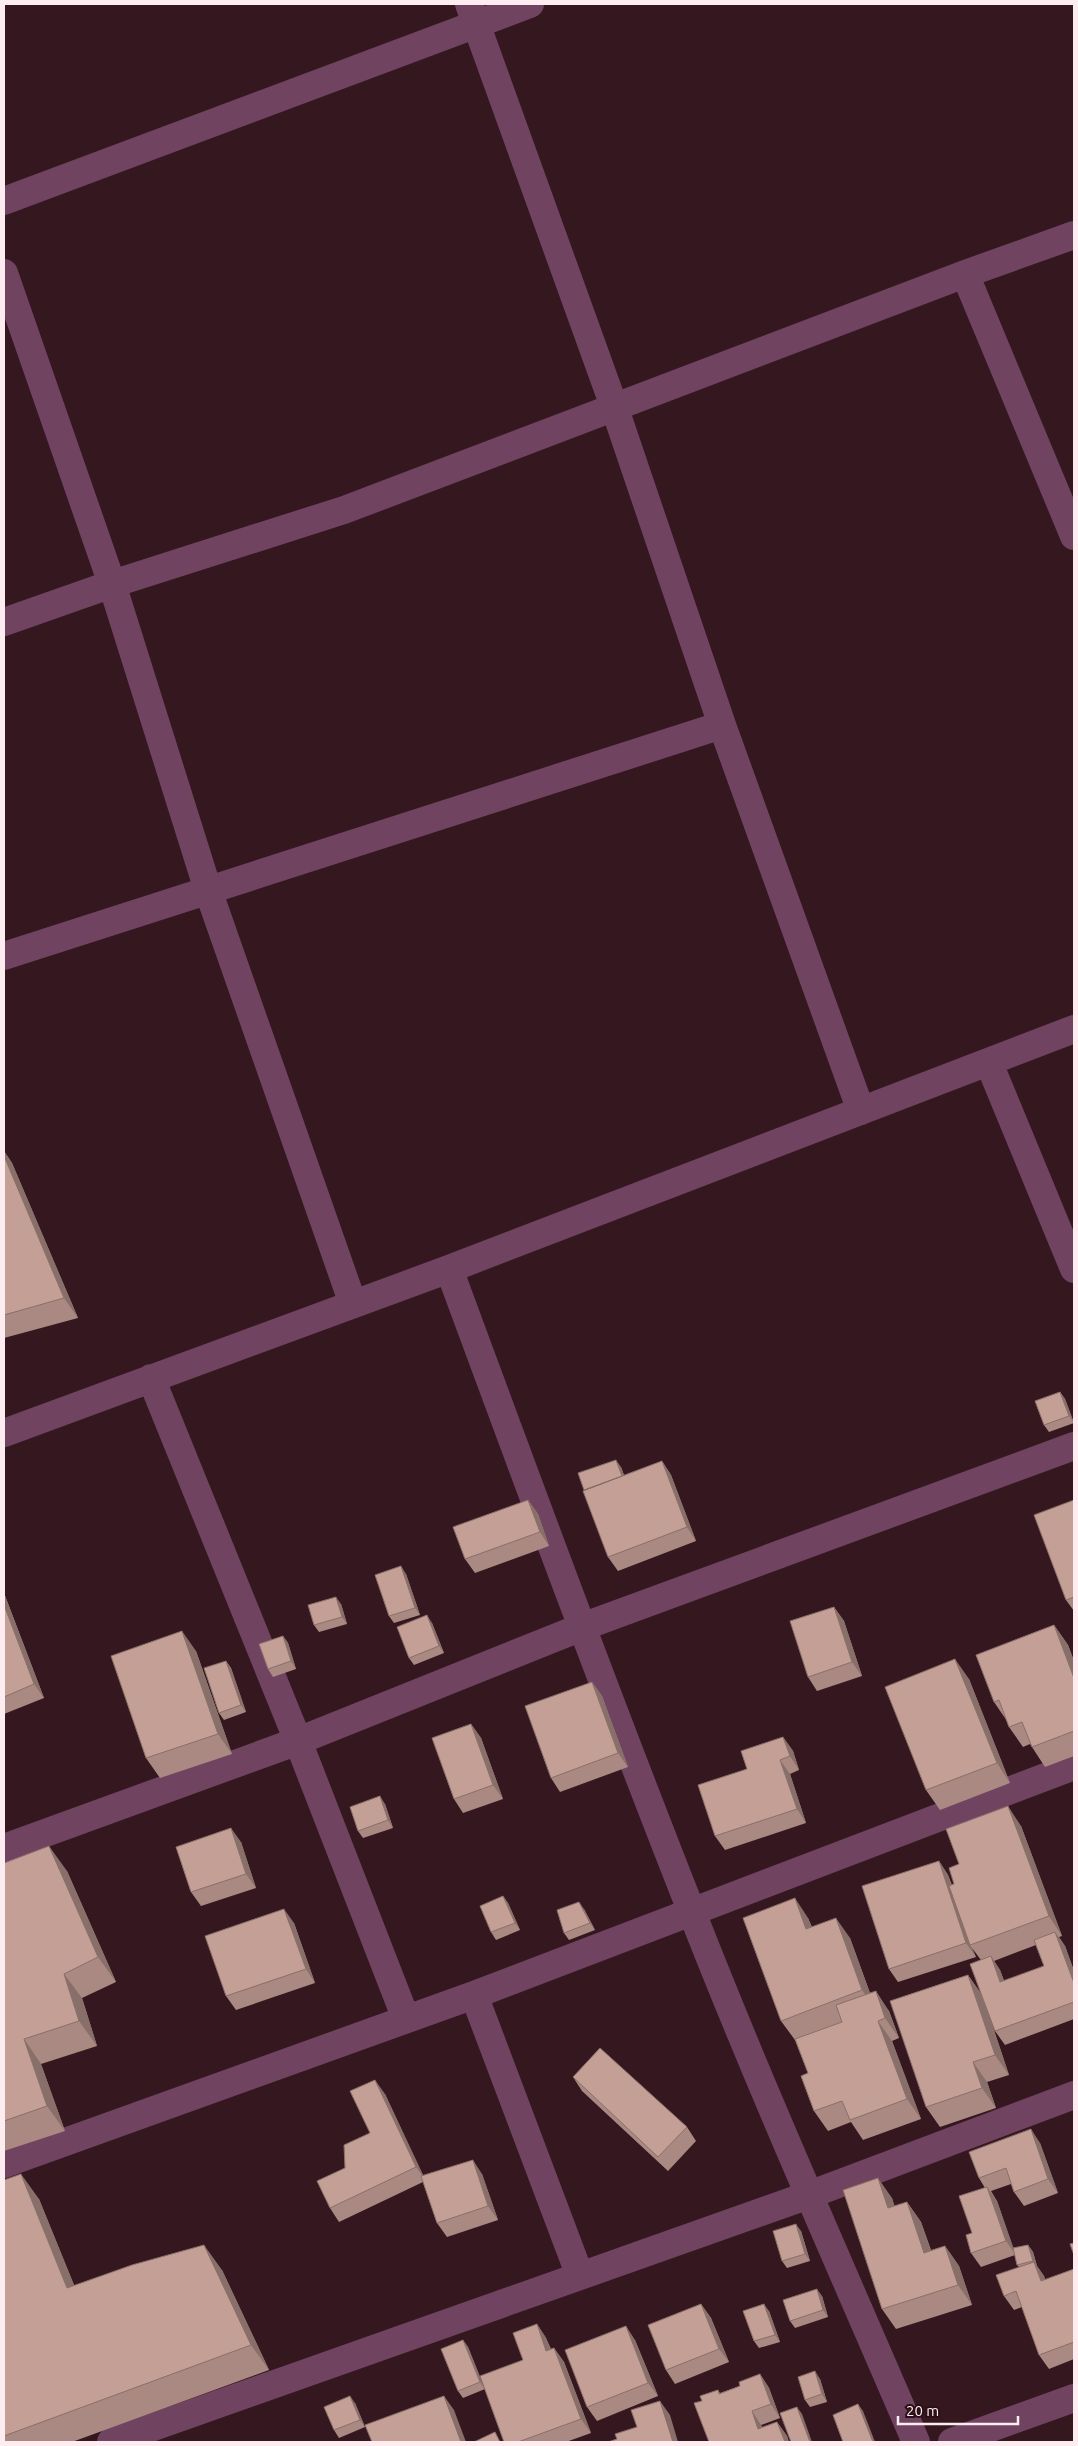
<svg xmlns="http://www.w3.org/2000/svg" width="1078" height="2446" font-family="Ubuntu,sans-serif">
<style>
.lines{fill:none;stroke-linecap:round;stroke-linejoin:round}
.minor{stroke:#704361;stroke-width:28}
.wall{fill:#a98981;fill-rule:evenodd}
.shaded-wall{fill:#896f69}
.building{fill:#c49f96;stroke:#896f69}
</style>
<rect width="100%" height="100%" fill="#35181f"/>
<g class="lines">
<path class="minor" d="M469 4 615 409 722 725 861 1111
M4 201 530 4
M4 273 112 584 208 890 353 1304
M965 274 1074 536
M4 622 112 584 344 510 965 274 1074 235
M4 956 722 725
M989 1063 1074 1269
M449 1269C528 1483 607 1697 691 1910 761 2089 840 2265 916 2442
M151 1378 298 1741 406 2019
M4 1433 449 1269 1074 1029
M4 1848 298 1741 582 1627 1074 1446
M474 1995 580 2276
M4 2164 474 1995 1074 1766
M111 2442 809 2195 1074 2095
M952 2442 1074 2398"/>
</g>
<path class="wall" d="M4 1151 12 1163 78 1318 4 1338Z
M1060 1392 1065 1399 1074 1423 1049 1432 1044 1425Z
M662 1461 671 1475 696 1541 618 1571 608 1557 621 1467 624 1475Z
M528 1500 538 1514 549 1546 475 1573 465 1559Z
M1074 1500V1611L1066 1600Z
M406 1574 420 1615 394 1623 389 1616Z
M4 1593 44 1698 4 1714Z
M341 1604 347 1624 319 1632 314 1625Z
M834 1607 844 1621 862 1676 817 1691 808 1677Z
M432 1623 444 1653 414 1665 409 1658Z
M1054 1625 1068 1645 1074 1661V1756L1045 1767 1032 1747 1030 1744 1023 1747 1009 1727 1007 1721 994 1702Z
M283 1636 288 1643 296 1669 273 1677 268 1669Z
M196 1651 232 1754 160 1778 146 1758Z
M226 1661 231 1668 246 1712 224 1720 219 1713Z
M969 1679 1010 1783 940 1810 926 1790Z
M592 1682 602 1696 628 1767 560 1792 551 1778Z
M471 1724 481 1738 503 1799 463 1813 454 1799Z
M783 1737 793 1751 799 1770 790 1774 806 1823 725 1850 715 1836Z
M385 1804 393 1828 363 1838 358 1831Z
M1021 1826 1062 1936 1059 1937 1065 1946 1074 1971V2019L1005 2045 995 2031 984 2000 1009 2075 987 2082 996 2108 940 2127 926 2107 968 1975 982 1995 981 1960 972 1948 976 1957 898 1982 889 1969 939 1861 948 1875 952 1885 954 1884 959 1864ZM1036 1945 1044 1966 1004 1981 1000 1970 994 1961Z
M241 1842 256 1888 201 1906 191 1892Z
M4 1863 67 1871 116 1982 82 1998 97 2046 41 2064 65 2131 4 2151Z
M503 1896 508 1903 520 1930 496 1940 491 1932Z
M584 1909 595 1930 569 1940 564 1933Z
M808 1918 812 1927 850 1938 870 1993 889 2011 899 2038 892 2041 921 2119 863 2140 851 2122 828 2131 814 2111 808 2073 795 2040 781 2021Z
M294 1923 315 1983 236 2010 226 1996Z
M573 2077 687 2127 696 2141 668 2171 582 2091Z
M385 2094 423 2176 482 2174 498 2220 447 2237 437 2223 423 2182 339 2222 330 2208 345 2168 370 2133Z
M1040 2143 1058 2193 1024 2206 1014 2192 1011 2184 991 2191 997 2201 1013 2248 1028 2245 1033 2252 1037 2266 1044 2276 1045 2280 1074 2269V2359L1049 2369 1039 2355 1022 2307 1014 2310 1004 2296 1019 2267 1017 2265 1015 2255 981 2267 971 2253 972 2233 985 2188 979 2178Z
M4 2180 39 2199 74 2285 222 2270 269 2370 72 2442H4Z
M892 2198 894 2206 907 2202 921 2222 931 2250 945 2246 959 2266 972 2305 896 2329 882 2309Z
M801 2231 810 2261 787 2268 782 2261Z
M822 2296 828 2317 795 2328 790 2321Z
M701 2304 711 2318 729 2362 675 2384 666 2370Z
M769 2311 780 2342 759 2348 754 2341Z
M537 2324 546 2338 551 2349 554 2348 564 2362 591 2433 566 2442H504L485 2389 463 2398 458 2391 463 2340 468 2347 482 2382 523 2360Z
M635 2340 658 2396 597 2421 587 2407Z
M760 2374 769 2388 780 2418 761 2425 762 2427 777 2422 787 2436 789 2442 702 2401 718 2390 720 2393 740 2386Z
M820 2379 827 2402 810 2407 805 2400Z
M355 2403 365 2427 339 2438 334 2430Z"/>
<path class="shaded-wall" d="M4 1151 12 1163 78 1318 64 1298 4 1156Z
M1060 1392 1065 1399 1074 1423 1069 1416Z
M616 1460 621 1467 628 1487 623 1480Z
M662 1461 671 1475 696 1541 687 1527Z
M528 1500 538 1514 549 1546 540 1532Z
M401 1566 406 1574 420 1615 415 1608Z
M4 1593 44 1698 34 1684 4 1605Z
M336 1597 341 1604 347 1624 342 1617Z
M834 1607 844 1621 862 1676 852 1662Z
M427 1615 432 1623 444 1653 439 1646Z
M1054 1625 1068 1645 1074 1661V1678Z
M182 1631 196 1651 232 1754 218 1734Z
M283 1636 288 1643 296 1669 291 1661Z
M955 1659 969 1679 1010 1783 997 1763Z
M226 1661 231 1668 246 1712 241 1705Z
M592 1682 602 1696 628 1767 618 1753Z
M471 1724 481 1738 503 1799 493 1785Z
M783 1737 793 1751 799 1770 790 1756Z
M780 1760 790 1774 806 1823 797 1809Z
M380 1796 385 1804 393 1828 388 1820Z
M1008 1806 1021 1826 1062 1936 1049 1916Z
M231 1828 241 1842 256 1888 246 1874Z
M49 1846 67 1871 116 1982 98 1957Z
M939 1861 948 1875 971 1944 970 1945 972 1948 976 1957 966 1943Z
M503 1896 508 1903 520 1930 515 1923Z
M795 1898 808 1918 820 1949 806 1929Z
M579 1902 584 1909 595 1930 590 1923Z
M284 1909 294 1923 315 1983 306 1969Z
M836 1918 850 1938 876 2010 862 1990Z
M1055 1932 1065 1946 1074 1971V1983Z
M991 1956 1000 1970 1010 1996 1000 1982Z
M64 1974 82 1998 97 2046 79 2021Z
M968 1975 982 1995 1009 2075 995 2055Z
M876 1991 889 2011 899 2038 885 2018Z
M878 2021 892 2041 921 2119 907 2099Z
M24 2039 41 2064 65 2131 47 2106Z
M973 2062 987 2082 996 2108 982 2088Z
M375 2080 385 2094 426 2181 416 2167Z
M1031 2129 1040 2143 1058 2193 1048 2179Z
M473 2160 482 2174 498 2220 488 2206Z
M21 2174 39 2199 85 2312 67 2288Z
M878 2178 892 2198 902 2228 888 2208Z
M987 2187 997 2201 1016 2255 1006 2241Z
M907 2202 921 2222 938 2272 924 2253Z
M796 2224 801 2231 810 2261 805 2254Z
M204 2245 222 2270 269 2370 251 2345Z
M1028 2245 1033 2252 1037 2266 1044 2276 1051 2295 1041 2281 1035 2264 1033 2261Z
M945 2246 959 2266 972 2305 958 2285Z
M817 2289 822 2296 828 2317 823 2310Z
M701 2304 711 2318 729 2362 719 2349Z
M764 2304 769 2311 780 2342 775 2335Z
M537 2324 546 2338 556 2365 546 2351Z
M626 2326 635 2340 658 2396 648 2383Z
M463 2340 468 2347 485 2389 480 2382Z
M554 2348 564 2362 591 2433 581 2419Z
M815 2371 820 2379 827 2402 822 2394Z
M760 2374 769 2388 780 2418 771 2404Z
M350 2396 355 2403 365 2427 360 2420Z
M444 2396 454 2410 466 2442H461Z
M660 2401 670 2415 678 2442H673Z
M858 2404 863 2411 875 2442H873Z
M797 2407 802 2414 812 2442H810Z
M752 2411 761 2425 768 2442 758 2429Z
M777 2422 787 2436 789 2442H785Z"/>
<path class="building" d="M4 1156 64 1298 4 1315Z
M1060 1392 1069 1416 1044 1425 1035 1401Z
M616 1460 622 1476 584 1490 578 1473Z
M662 1461 687 1527 608 1557 583 1491Z
M528 1500 540 1532 465 1559 453 1527Z
M1074 1500V1597L1066 1600 1034 1515Z
M401 1566 415 1608 389 1616 375 1575Z
M336 1597 342 1617 314 1625 308 1605Z
M4 1605 34 1684 4 1697Z
M834 1607 852 1662 808 1677 790 1621Z
M427 1615 439 1646 409 1658 397 1627Z
M1054 1625 1074 1678V1731L1032 1747 1022 1722 1009 1727 999 1700 994 1702 976 1655Z
M182 1631 218 1734 146 1758 111 1656Z
M283 1636 291 1661 268 1669 259 1644Z
M955 1659 997 1763 926 1790 885 1687Z
M226 1661 241 1705 219 1713 204 1668Z
M592 1682 618 1753 551 1778 525 1706Z
M471 1724 493 1785 454 1799 432 1738Z
M783 1737 790 1756 780 1760 797 1809 715 1836 698 1785 747 1769 741 1751Z
M380 1796 388 1820 358 1831 350 1807Z
M1008 1806 1049 1916 970 1945 949 1886 954 1884 949 1868 959 1864 946 1829Z
M231 1828 246 1874 191 1892 176 1847Z
M49 1846 98 1957 64 1974 79 2021 24 2039 47 2106 4 2121V1863Z
M939 1861 966 1943 889 1969 862 1886Z
M503 1896 515 1923 491 1932 480 1906Z
M795 1898 806 1929 836 1918 862 1990 781 2021 743 1918Z
M579 1902 590 1923 564 1933 557 1910Z
M284 1909 306 1969 226 1996 205 1936Z
M1055 1932 1074 1983V2002L995 2031 970 1964 991 1956 1000 1982 1044 1966 1034 1940Z
M968 1975 995 2055 973 2062 982 2088 926 2107 890 2001Z
M876 1991 885 2018 878 2021 907 2099 850 2120 842 2101 814 2111 801 2076 808 2073 795 2039 842 2022 836 2005Z
M600 2048 687 2127 658 2157 573 2077Z
M375 2080 416 2167 330 2208 317 2181 345 2168 344 2145 370 2133 350 2091Z
M1031 2129 1048 2179 1014 2192 1006 2168 979 2178 969 2152Z
M473 2160 488 2206 437 2223 421 2176Z
M21 2174 67 2288 132 2265 204 2245 251 2345 4 2436V2180Z
M878 2178 888 2208 907 2202 924 2253 945 2246 958 2285 882 2309 843 2190Z
M987 2187 1006 2241 971 2253 966 2235 972 2233 959 2196Z
M796 2224 805 2254 782 2261 773 2231Z
M1074 2243V2255L1070 2244Z
M1028 2245 1033 2261 1017 2265 1013 2248Z
M1034 2262 1041 2281 1074 2269V2342L1039 2355 1016 2291 1004 2296 996 2275Z
M817 2289 823 2310 790 2321 783 2300Z
M701 2304 719 2349 666 2370 648 2325Z
M764 2304 775 2335 754 2341 743 2311Z
M537 2324 546 2351 554 2348 581 2419 518 2442H504L480 2376 523 2360 513 2333Z
M626 2326 648 2383 587 2407 565 2350Z
M463 2340 480 2382 458 2391 441 2349Z
M815 2371 822 2394 805 2400 798 2377Z
M760 2374 771 2404 752 2411 758 2429 777 2422 785 2442H709L694 2403 702 2401 700 2396 718 2390 719 2394 740 2386 739 2382Z
M350 2396 360 2420 334 2430 324 2407Z
M444 2396 461 2442H372L365 2425Z
M660 2401 673 2442H608L617 2439 615 2434 637 2427 631 2410Z
M858 2404 873 2442H843L833 2415Z
M797 2407 810 2442H791L780 2413Z
M495 2432 500 2442H474Z"/>
<rect width="1078" height="2446" fill="none" stroke="#feedf0" stroke-width="10"/>
<path d="M898 2416v8h120v-8" fill="none" stroke="#feedf0" stroke-width="2.5"/>
<text x="906" y="2416" font-size="15" fill="#feedf0" stroke="#2b0f16" stroke-width="4" paint-order="stroke">20 m</text>
</svg>
